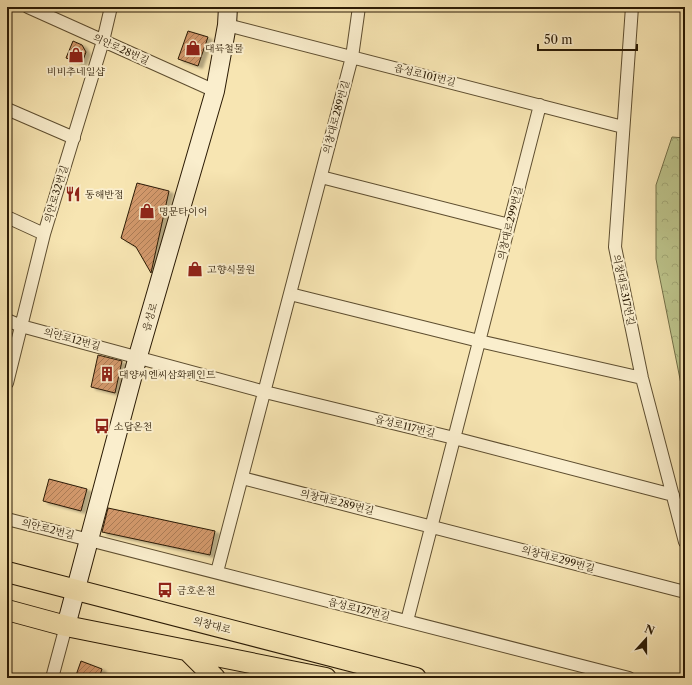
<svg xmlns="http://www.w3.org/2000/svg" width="692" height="685" font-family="'Libre Caslon Text','Noto Serif KR',serif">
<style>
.forest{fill:url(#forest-crowns);stroke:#747048}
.building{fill:url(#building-hatch);stroke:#2b1b05;filter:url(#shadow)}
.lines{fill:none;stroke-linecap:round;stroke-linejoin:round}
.minor-casing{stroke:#5e4e30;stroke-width:14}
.secondary-casing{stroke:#2b1b05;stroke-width:20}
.primary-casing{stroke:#2b1b05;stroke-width:22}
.minor{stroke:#faeecd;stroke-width:12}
.secondary{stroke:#faeecd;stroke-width:18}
.primary{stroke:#f7e5b2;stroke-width:20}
.labels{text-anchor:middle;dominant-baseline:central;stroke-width:4;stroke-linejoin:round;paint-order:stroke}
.poi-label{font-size:10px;fill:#2b1b05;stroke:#faeecd;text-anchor:start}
.street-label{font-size:10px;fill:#2b1b05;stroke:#faeecd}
</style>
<defs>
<pattern id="forest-crowns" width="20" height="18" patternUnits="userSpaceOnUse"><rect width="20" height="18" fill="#bdc58c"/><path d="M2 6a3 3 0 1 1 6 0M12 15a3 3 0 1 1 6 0" fill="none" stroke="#a3a977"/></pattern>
<pattern id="building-hatch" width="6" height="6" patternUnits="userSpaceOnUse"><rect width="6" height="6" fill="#d3996c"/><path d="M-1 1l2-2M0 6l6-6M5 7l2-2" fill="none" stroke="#ab7c57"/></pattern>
<filter id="shadow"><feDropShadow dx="4.5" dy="2.5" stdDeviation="1" flood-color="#0004"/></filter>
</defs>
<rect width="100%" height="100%" fill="#f7e5b2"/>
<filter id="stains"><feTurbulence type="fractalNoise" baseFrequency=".005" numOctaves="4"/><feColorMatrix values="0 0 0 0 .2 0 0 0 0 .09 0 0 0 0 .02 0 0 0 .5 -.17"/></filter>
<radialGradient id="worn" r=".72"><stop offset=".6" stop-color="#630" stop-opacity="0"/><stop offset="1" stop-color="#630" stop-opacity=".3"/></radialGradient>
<path class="forest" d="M672 137 685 138V392L682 389 656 259V185Z"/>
<path class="building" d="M188 31 208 37 198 66 178 59Z
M73 41 82 45 86 52 82 63 66 58Z
M137 183 169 191 151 273 136 247 121 238Z
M98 355 122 361 115 393 91 387Z
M49 479 87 489 81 511 43 501Z
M108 508 215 531 210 555 102 532Z
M81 661 102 669 99 678H75Z"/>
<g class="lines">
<defs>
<path id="minor" d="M28 7 215 91
M632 7 615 247 642 378 685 542
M227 25 623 127
M7 109 74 138
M321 177 509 225
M7 217 44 234
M290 294 479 341 642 378
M7 320 21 326 265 392 454 438 673 495
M7 383 44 234 103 41 111 7
M242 478 685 592
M7 519 629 678
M217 572 352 57 359 7
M407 621 540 105
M52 678 66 626"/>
<path id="secondary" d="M66 626 138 356 215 91 227 25 228 7"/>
<path id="primary" d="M7 572 416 678
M7 610 66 626 326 678
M187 650 215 678"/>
</defs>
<use href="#minor" class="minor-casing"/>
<use href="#secondary" class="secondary-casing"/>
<use href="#primary" class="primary-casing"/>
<use href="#minor" class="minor"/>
<use href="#secondary" class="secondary"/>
<use href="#primary" class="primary"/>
</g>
<defs>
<symbol id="shop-bare" viewBox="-9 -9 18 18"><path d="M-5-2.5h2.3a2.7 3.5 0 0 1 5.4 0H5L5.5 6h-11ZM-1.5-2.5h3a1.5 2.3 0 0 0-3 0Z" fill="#8f2418" stroke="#faeecd" stroke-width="2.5" paint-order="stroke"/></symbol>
<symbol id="restaurant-bare" viewBox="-9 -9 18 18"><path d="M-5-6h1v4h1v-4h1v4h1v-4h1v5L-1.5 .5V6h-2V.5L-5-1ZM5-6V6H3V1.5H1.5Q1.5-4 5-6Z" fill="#8f2418" stroke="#faeecd" stroke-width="2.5" paint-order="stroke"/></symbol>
<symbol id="building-bare" viewBox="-9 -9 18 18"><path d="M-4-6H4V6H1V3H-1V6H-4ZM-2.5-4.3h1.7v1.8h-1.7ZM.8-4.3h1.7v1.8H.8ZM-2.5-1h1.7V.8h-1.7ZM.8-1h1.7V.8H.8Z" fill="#8f2418" stroke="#faeecd" stroke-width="2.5" paint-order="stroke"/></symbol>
<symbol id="bus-bare" viewBox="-9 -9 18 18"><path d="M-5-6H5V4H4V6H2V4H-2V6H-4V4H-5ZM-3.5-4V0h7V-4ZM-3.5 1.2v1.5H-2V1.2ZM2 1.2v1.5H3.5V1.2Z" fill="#8f2418" stroke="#faeecd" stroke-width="2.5" paint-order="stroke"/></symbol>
</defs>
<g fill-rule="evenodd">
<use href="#shop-bare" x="182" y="37" width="22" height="22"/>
<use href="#shop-bare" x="65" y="44" width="22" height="22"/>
<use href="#restaurant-bare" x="62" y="183" width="22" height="22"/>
<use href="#shop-bare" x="136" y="200" width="22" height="22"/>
<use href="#shop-bare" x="184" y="258" width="22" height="22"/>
<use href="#building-bare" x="96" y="363" width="22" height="22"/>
<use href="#bus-bare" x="91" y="415" width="22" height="22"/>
<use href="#bus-bare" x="154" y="579" width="22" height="22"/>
</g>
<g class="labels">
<g class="poi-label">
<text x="205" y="48">대륙철물</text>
<text x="76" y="71" text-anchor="middle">비비추네일샵</text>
<text x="85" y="194">동해반점</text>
<text x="159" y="211">명문타이어</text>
<text x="207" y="269">고향식물원</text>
<text x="119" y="374">대양씨엔씨삼화페인트</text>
<text x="114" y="426">소답온천</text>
<text x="177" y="590">금호온천</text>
</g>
<g class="street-label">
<text transform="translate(121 49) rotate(24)">의안로28번길</text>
<text transform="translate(425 75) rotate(14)">읍성로101번길</text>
<text transform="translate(336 117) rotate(-75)">의창대로289번길</text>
<text transform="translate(56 194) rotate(-73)">의안로32번길</text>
<text transform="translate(510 223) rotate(-76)">의창대로299번길</text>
<text transform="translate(624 290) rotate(78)">의창대로317번길</text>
<text transform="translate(150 317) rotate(-74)">읍성로</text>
<text transform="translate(72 339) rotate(15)">의안로12번길</text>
<text transform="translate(405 426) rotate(14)">읍성로117번길</text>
<text transform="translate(337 502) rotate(14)">의창대로289번길</text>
<text transform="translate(48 529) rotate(14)">의안로2번길</text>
<text transform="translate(558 559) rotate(15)">의창대로299번길</text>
<text transform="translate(359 609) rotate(14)">읍성로127번길</text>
<text transform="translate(212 625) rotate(15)">의창대로</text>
</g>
</g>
<rect width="692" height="685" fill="none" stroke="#f7e5b2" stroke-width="24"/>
<rect x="8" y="8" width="676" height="669" fill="none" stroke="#2b1b05" stroke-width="2"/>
<rect x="12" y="12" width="668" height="661" fill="none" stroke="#2b1b05"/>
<g transform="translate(646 639) rotate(21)" stroke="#faeecd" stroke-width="3" paint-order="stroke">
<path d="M0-3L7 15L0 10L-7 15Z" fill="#2b1b05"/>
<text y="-6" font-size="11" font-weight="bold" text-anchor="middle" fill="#2b1b05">N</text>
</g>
<path d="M538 44v6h99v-6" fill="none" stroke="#2b1b05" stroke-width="2"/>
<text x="544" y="44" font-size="12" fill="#2b1b05" stroke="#faeecd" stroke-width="3" paint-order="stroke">50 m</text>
<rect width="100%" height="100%" filter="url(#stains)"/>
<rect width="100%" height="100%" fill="url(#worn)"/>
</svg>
